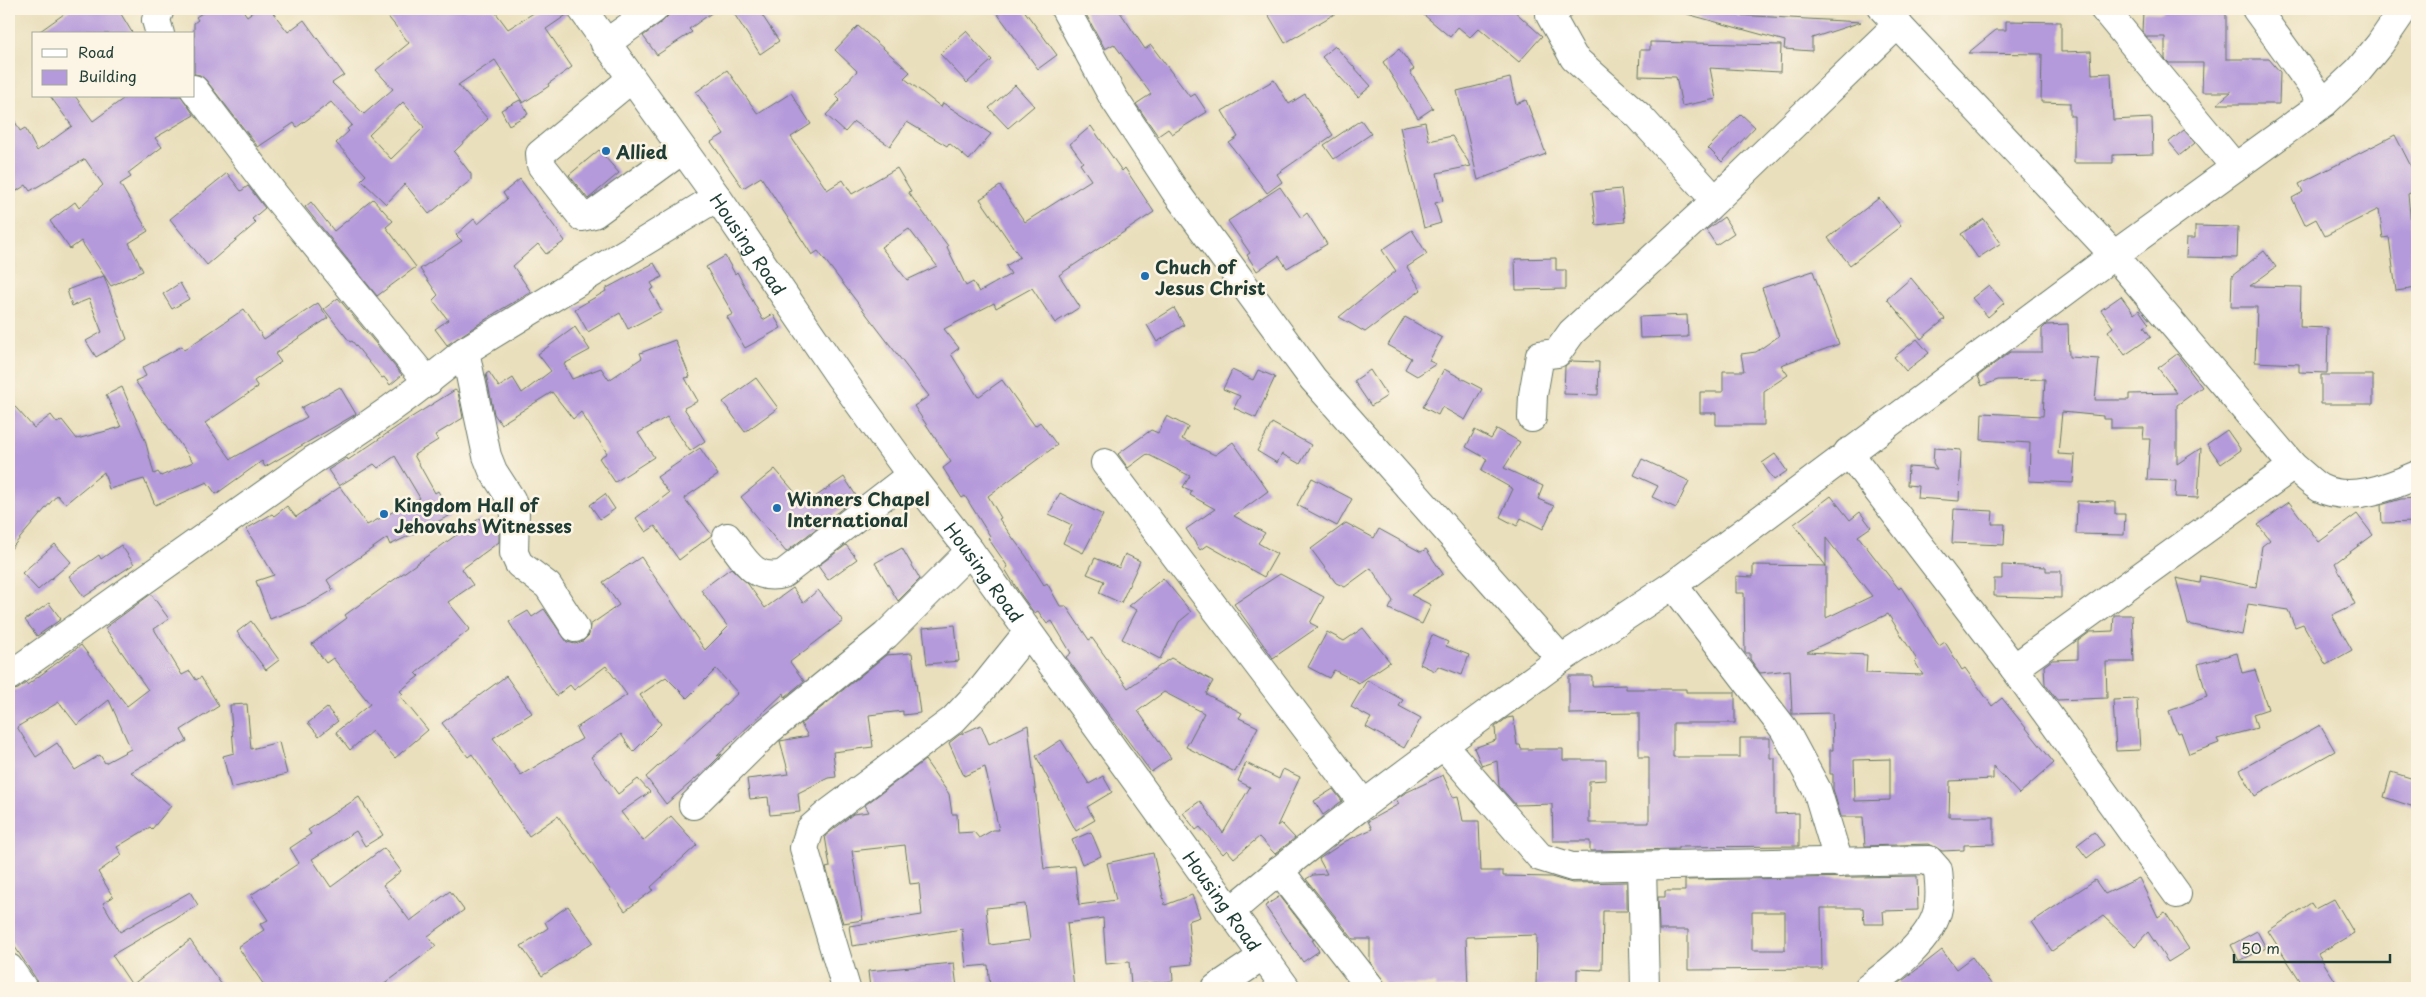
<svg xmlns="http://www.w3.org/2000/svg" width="2426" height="997" font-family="'Playpen Sans',sans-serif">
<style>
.building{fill:#b59adb;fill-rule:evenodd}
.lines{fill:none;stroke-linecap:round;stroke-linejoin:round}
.minor-casing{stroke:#667664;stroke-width:30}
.minor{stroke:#fff;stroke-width:28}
.poi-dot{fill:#1f6fb2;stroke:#fcf5e5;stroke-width:2}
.labels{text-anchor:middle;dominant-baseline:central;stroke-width:5;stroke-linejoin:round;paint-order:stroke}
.poi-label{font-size:18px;font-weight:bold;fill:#1f3d34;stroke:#fcf5e5;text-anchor:start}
.street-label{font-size:18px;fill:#1f3d34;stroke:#fcf5e5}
</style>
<rect width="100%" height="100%" fill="#fcf5e5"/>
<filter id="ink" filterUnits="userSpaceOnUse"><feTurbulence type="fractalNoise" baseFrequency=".02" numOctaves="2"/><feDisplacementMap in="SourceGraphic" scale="10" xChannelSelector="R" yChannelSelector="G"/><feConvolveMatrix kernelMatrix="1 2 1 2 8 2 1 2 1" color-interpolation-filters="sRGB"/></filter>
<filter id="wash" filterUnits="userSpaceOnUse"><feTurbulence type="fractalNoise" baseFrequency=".0096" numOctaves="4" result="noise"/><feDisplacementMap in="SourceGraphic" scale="20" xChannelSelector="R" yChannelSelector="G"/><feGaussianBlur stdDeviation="1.12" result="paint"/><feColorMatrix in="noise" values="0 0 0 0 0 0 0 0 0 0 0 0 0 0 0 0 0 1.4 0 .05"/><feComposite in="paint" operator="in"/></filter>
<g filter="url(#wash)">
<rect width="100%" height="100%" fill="#e9dfbc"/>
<g id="blocks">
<path class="building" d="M71 9H118L133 34H36Z
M208 9H242L247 16 257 9H270L288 32 304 20 344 75 332 83 364 114 393 89 376 70 409 43 382 9H493L508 29 540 9H567L568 14 546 29 572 67 548 84 549 86 523 103 495 60 458 85 488 119 454 152 471 174V180L429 214 405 184 386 204 361 180 366 175 336 143 349 131 347 129 352 125 331 102 297 127 294 123 258 147 206 80 200 75 194 74V23L198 20 196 17ZM403 102 424 127 391 159 369 135Z
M669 9H717L689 29 692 32 657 55 643 36 663 21 668 16Z
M731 9H758L779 41 760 54Z
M994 9H1023L1057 55 1038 69Z
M1083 9H1118L1145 49 1151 45 1190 97 1195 94 1207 112 1172 134 1168 129 1158 136 1136 104 1151 94 1114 44 1105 49Z
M1265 9H1343L1285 43Z
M1417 9H1512L1542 36 1519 62 1479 28 1470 37 1458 27 1450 37Z
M1688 9H1736V15L1861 22 1812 38V51L1784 49 1785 41 1687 14Z
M2162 9H2226V59H2269L2280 72 2279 104H2217L2231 92H2202L2203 63H2169L2165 59V37H2147L2142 31 2143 12 2162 13Z
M2006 21 2061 22V52L2091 51 2092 74 2111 73 2113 120 2152 118 2153 154 2113 155V163H2074V116H2070V103L2041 102 2042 54 1968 53 1996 30H2006Z
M858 26 910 72 904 78 941 107 943 103 991 134 969 160 949 143 947 146 907 122 890 146 854 122 845 132 826 115 840 100 835 95 857 71 835 50Z
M966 31 992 60 967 83 940 54Z
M1650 42 1781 45 1780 72 1710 68 1716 99 1682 106 1676 77 1639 76 1640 50H1650Z
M1335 46 1371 86 1358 97 1322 57Z
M1399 49 1414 69 1410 72 1433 108 1418 118 1383 62Z
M727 70 758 114 791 93 811 124 791 137 827 190 843 180 852 194 897 168 911 191 908 192 948 246 947 247 966 286 973 282 979 292 1011 274 1006 266 1020 257 980 199 1000 186 1025 222 1091 180 1080 164 1083 162 1070 144 1091 126 1122 171 1125 168 1154 212 1059 275 1080 307 1055 323 1032 288 996 308 994 303 944 329 959 348 951 354 978 397 1002 380 1035 426 1040 422 1057 445 988 496 1001 518 999 519 1026 556 1044 585 1047 583 1060 606H1066L1089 640 1092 638 1128 688 1171 658 1213 681 1206 694 1242 713 1239 718 1258 727 1235 772 1186 747 1204 713 1164 692 1138 711 1171 758 1151 772 1066 657 1071 653 1052 621 1047 624 1038 611 1034 613 1019 592 1005 569 1008 567 988 538 990 536 965 496 962 498 943 468 951 462 914 406 929 396 818 251 812 255 761 177 743 188 711 142 724 134 696 92ZM909 229 937 266 907 280 881 247Z
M1510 78 1516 104 1526 100 1546 154 1478 180 1457 91Z
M1274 80 1289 104 1305 94 1333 135 1277 174 1282 182 1267 193 1229 143 1238 137 1222 111Z
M1015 85 1034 106 1008 128 989 108Z
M50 96H75L93 121 127 96H181L194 115 155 138 162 147 128 173 131 177 120 184 148 231 129 243 143 271 111 286 81 241 70 249 50 221 75 202 79 208 103 185 85 159 30 191 26 185 9 196V110L20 131 25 128 37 151 72 126Z
M520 100 528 114 509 125 501 110Z
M1741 114 1755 127 1722 162 1708 148Z
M1361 120 1371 134 1334 159 1324 145Z
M1425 122 1429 141 1452 136 1471 166 1437 173 1443 201 1435 203 1441 223 1424 228 1400 127Z
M2184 130 2195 143 2180 155 2169 142Z
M2395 135 2417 178V190L2408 194 2417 288 2396 291 2389 237 2383 238 2379 209 2325 236 2316 219 2305 225 2292 198 2303 192 2299 184Z
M599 150 619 173 588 199 569 175Z
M227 173 241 191 248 186 265 208 252 219 256 223 207 265 170 219Z
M520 179 565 241 546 254 538 244 513 266 531 292 497 312 447 345 435 329 448 320 433 300 438 295 420 269 462 241 456 235 474 219 478 224 507 199 503 193Z
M1280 187 1301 218 1307 213 1327 244 1287 268 1279 256 1257 271 1247 255 1250 253 1228 221Z
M1621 189 1625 222 1596 225 1592 192Z
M1879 198 1901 226 1850 265 1828 238Z
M373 199 393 221 386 227 416 267 377 296 305 207 311 202 334 231Z
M1724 217 1734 233 1716 245 1706 230Z
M1984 219 2001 243 1978 258 1961 234Z
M2195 226 2238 227 2237 258 2186 257 2187 238H2195Z
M1412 230 1427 254 1407 267 1421 290 1365 332 1339 317 1396 271 1382 250Z
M2264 251 2276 267 2250 286 2301 287 2300 327 2328 328 2327 373 2299 372V364L2255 362 2257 307H2231L2232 276Z
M725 256 735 274 737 272 763 320 773 314 781 328 745 348 727 317 733 314 706 267Z
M1556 258V270H1566V289L1516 290 1515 259Z
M654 263 662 277 651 283 654 288 650 290 662 311 628 329 620 313 588 332 575 309 606 291 605 289Z
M1813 271 1839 344 1781 365 1788 375 1764 391V425H1716V413H1700V392H1723V371H1744L1741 354 1756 352 1779 336 1762 288Z
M104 276 127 339 96 357 86 341 102 332 89 299 72 306 67 290Z
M1911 278 1945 319 1921 339 1887 299Z
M180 283 189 299 172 309 163 294Z
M1989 285 2004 303 1988 317 1972 298Z
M2121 296 2134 314 2139 310 2149 324 2144 327 2151 337 2125 355 2108 331 2113 327 2101 310Z
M338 298 402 375 390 385 384 377 382 378 352 341 350 342 324 309Z
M318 303 328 318 275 354 281 362 254 381 258 387 205 423 231 459 307 417 301 408 340 387 356 414 265 467 262 461 216 494 207 482 155 505 144 479 109 489 104 472 65 504 57 495 9 551V400L34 428 51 415 57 423 62 420 77 439 121 427 106 395 122 387 145 440 154 474 158 472 161 476 193 462 135 381 146 376 142 368 182 346 184 350 244 309 264 339Z
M1174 308 1184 325 1157 342 1147 325Z
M1687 315 1688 337 1640 338 1639 317Z
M1405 317 1442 338 1429 361 1436 364 1417 376 1405 369 1411 358 1388 345Z
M2068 324 2069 357 2099 359 2095 400H2129V394L2177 393 2158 368 2177 354 2202 387 2177 405V464L2201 448 2198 498 2175 497 2176 481 2147 480 2150 439H2143L2144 428H2111V419H2103V416L2062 412 2058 454 2075 455 2073 483 2029 481 2030 443 1981 440 1982 413 2043 416 2045 379 1998 380 1982 386 1978 376 2010 352H2042V329L2046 325Z
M575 327 590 350 564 364 572 379 601 368 609 380 642 358 640 353 675 340 690 377 685 378 698 401 684 408 705 441 690 451 667 417 638 433 654 457 615 482 599 458 607 453 581 412 573 419 552 392 501 424 494 414 486 374 489 372 499 387 513 378 522 393 551 371 538 354Z
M1917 339 1929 353 1906 371 1894 357Z
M1571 361 1599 362 1598 395 1564 394 1565 366Z
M1444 369 1482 389 1465 420 1442 407 1438 415 1423 407Z
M1232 370 1253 380 1258 370 1275 377 1256 418 1234 408 1240 396 1223 389Z
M1370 370 1387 396 1371 406 1354 381Z
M2321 375H2373V404H2321Z
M756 378 778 408 745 432 723 402Z
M455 390 458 392 463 418 435 435 438 440 414 455 435 493 438 491 450 513 449 516 390 545 387 538 327 580 333 590 309 604 270 619 256 581 274 575 246 529 272 514 274 516 287 506 296 517 340 487 367 525 420 498 395 456 378 468 374 464 339 486 328 470 347 458 348 460 407 420Z
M1167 416 1188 427 1182 439 1215 455 1233 442 1268 491 1234 516 1265 533 1258 543 1277 554 1264 577 1207 545 1200 550 1186 529 1215 509 1190 495 1192 491 1183 487 1190 476 1147 454 1128 468 1118 454 1151 430 1158 433Z
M1272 423 1311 445 1300 464 1282 454 1277 463 1257 451Z
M1497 429 1520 442 1504 468 1543 486 1538 499 1554 506 1543 529 1521 518 1517 526 1500 517 1513 489 1481 471 1487 459 1466 447 1475 430 1491 439Z
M2227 430 2241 450 2221 464 2207 444Z
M700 448 718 475 684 498 712 535 679 560 655 526 646 532 636 518 669 493 657 477Z
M1934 448 1961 450 1959 501 1917 498 1918 486 1907 485 1908 467 1937 469 1933 463Z
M1775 454 1787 471 1774 480 1762 463Z
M1642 459 1689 481 1676 508 1652 497 1658 486 1634 475Z
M775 469 805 504 844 477 857 497 786 552 741 497Z
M1312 478 1352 499 1337 526 1297 505Z
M1060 493 1103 515 1083 553 1063 543 1072 525 1049 514Z
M605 494 615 509 600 519 590 505Z
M1831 496 1850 520 1860 512 1871 527 1858 536 1899 589 1901 587 1939 646 1945 642 1962 670 1965 668 1992 706 2002 698 2054 763 2019 794 1993 766V779L1950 781 1949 817H1994V844L1964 845V850L1942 851 1929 844 1865 846 1863 817H1841L1833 789V774H1830V750H1833L1832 713 1792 714 1790 670 1760 673 1750 659V653H1745L1744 593H1736V576L1753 577V565L1826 566V618L1872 596 1826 538V566L1794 524ZM1888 614 1917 660 1915 662 1923 675 1866 673 1867 655 1807 652ZM1890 759V800L1855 801 1854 760Z
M2417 498V522L2382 523 2381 505 2401 499Z
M2077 501 2115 502V514H2125L2124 535 2076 534Z
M2289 502 2319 542 2357 514 2373 535 2335 563 2355 604 2332 615 2352 650 2326 665 2303 624 2295 627 2288 610 2248 604 2242 635 2188 624 2176 578 2200 583 2201 576 2256 587 2262 546 2270 540 2258 525Z
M1954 509 1993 511 1992 524H2005L2004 545 1952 543Z
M480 518 488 530 499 524V542L462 569 473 585 448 602 470 629 416 673 419 676 400 691 403 694 400 696 428 730 395 758 372 731 350 750 336 732 370 704 333 658 326 663 312 644 347 618 345 615Z
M1346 523 1374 538 1379 529 1421 552 1426 549 1443 574 1411 595 1431 605 1422 624 1389 609 1393 601 1371 568 1345 587 1336 583 1311 549Z
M55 544 71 562 38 590 22 573Z
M121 545 134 564 84 597 69 576 99 555 101 559Z
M846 545 857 559 828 580 818 566Z
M902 548 920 579 898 601 875 563Z
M1125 554 1140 561 1121 603 1099 593 1104 581 1087 574 1095 558 1119 568Z
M641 557 705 650 728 627 701 590 731 568 748 584 765 608 793 588 803 603 818 590 843 621 790 662 804 681 785 697 784 693 717 756 722 754 710 766 666 804 646 777 738 693 716 669 687 698 666 677 640 695 661 724 633 752 621 734 591 757 618 794 638 779 650 792 621 812 643 841 671 816 697 845 651 887 653 890 625 911 558 816 529 836 472 754 468 757 442 723 506 676 532 713 493 738 521 775 582 739 576 728 627 695 606 666 574 690 570 685 556 696 509 622 528 611 532 617 544 609 567 642 575 644 583 641 589 635 590 625 619 605 603 582Z
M2002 565 2046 567V571H2061V598L1994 596V579H2002Z
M1280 574 1324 597 1310 623 1318 627 1273 658 1234 604Z
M1163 578 1191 612 1179 622 1160 659 1122 639 1137 610 1129 606Z
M151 594 169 619 154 629 182 675 190 671 196 680 201 677 219 706 181 730 187 741 131 772 171 806 152 829 150 827 117 847 122 855 98 872 113 897 103 903 120 932 190 892 198 905 112 955 132 985 190 940 224 988H38L36 979 9 938V691L18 689 26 683 27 685 81 645 127 706 148 690 105 628ZM109 700 131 749 105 763 100 755 75 770 57 743 36 757 17 727 59 702 77 725Z
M49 603 61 619 37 636 25 620Z
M2114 615H2132L2134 662H2106L2107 698 2057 700 2045 684 2044 666 2052 660 2078 659V641L2090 632 2113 631Z
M251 621 279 660 266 670 237 632Z
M955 625 959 661 927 664 923 628Z
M1363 628 1390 662 1359 683 1334 670 1329 678 1308 667 1327 632 1344 641Z
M1432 635 1448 642 1446 646 1469 655 1462 675 1438 666 1435 671 1420 664Z
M912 653 920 713 903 715V711L869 715 873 747 833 752 836 777 828 778 798 793 800 812 770 815 768 797 750 799 747 779 789 774 780 741 808 736 801 724 886 655Z
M2237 653 2242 673 2255 670 2268 709 2253 714 2257 728 2217 739 2219 743 2189 754 2181 732 2177 733 2169 711 2207 697 2198 664Z
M1569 676H1592V686L1626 685V689H1686V692H1735V723H1673V757H1740V738H1770V758H1775V814L1799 813V846L1678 847V849L1590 851V841H1553L1552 804 1516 805 1499 786 1497 761 1482 766 1474 748 1496 740 1495 727 1507 718 1513 717 1517 745H1520L1521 749H1563V760H1606V780L1589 781V823H1649V757H1639V713L1569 714Z
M1367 680 1403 700 1399 706 1421 718 1404 748 1366 727 1371 718 1351 707Z
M2137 699 2140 750 2116 751 2113 700Z
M247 704 251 749 279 742 287 774 231 788 223 756 234 753 230 705Z
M327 708 338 721 319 736 308 723Z
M981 725 989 744 1028 725 1044 869 1075 866 1079 905 1116 900 1107 863 1153 853 1165 905 1192 895 1200 917 1188 921 1192 964 1172 966 1173 981 1131 985 1129 962 1106 964 1103 918 1067 923 1074 988H990L988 965 966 967 962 929 852 946 849 926 922 915 919 883 910 884 905 845 852 851 863 920 843 923 826 868 830 867 825 836 853 814 869 812 865 805 925 760 949 794 952 814H957L958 833 974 832 979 838 993 830H999L985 767 964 776 949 743 959 735ZM1025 904 1030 940 990 945 986 908Z
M2320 725 2335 751 2255 796 2240 770Z
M1061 740 1089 784 1103 776 1112 792 1087 807 1095 820 1076 831 1036 756Z
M1246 763 1279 779 1283 769 1300 777 1277 826 1281 823 1295 838 1275 854 1259 837 1234 858 1227 850 1223 854 1200 827 1196 830 1183 813 1200 801 1223 833 1250 787 1238 781Z
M2391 772 2417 780V808L2384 797Z
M1443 775 1453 797 1458 796 1463 821H1479L1481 871H1503V876L1551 877 1572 883 1627 882V911H1603L1602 970 1577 969V987L1536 986 1537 935 1466 937 1468 987 1435 988V984L1386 985 1370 962V939H1353L1306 879 1313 875 1327 874 1319 859 1346 841 1372 829 1368 821 1399 804 1396 799 1405 793Z
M1333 789 1342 801 1323 815 1314 801Z
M359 797 383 835 365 846 356 831 312 859 331 887 384 848 401 871 383 885 410 921 450 891 464 910 428 936 436 946 379 988H266L238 947 264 930 260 924 268 920 251 895 299 863 290 848 311 834 308 830Z
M1091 832 1101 856 1082 864 1072 840Z
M2094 832 2104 845 2087 858 2077 845Z
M1917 876 1918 910 1883 911 1884 924H1864L1863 908H1821L1822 969 1688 970V930H1659L1658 897H1665V891H1685V880ZM1752 912H1785V950H1752Z
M2139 878 2158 917 2165 912 2189 949 2168 962 2148 932 2135 946 2103 916 2052 951 2032 922 2095 880 2105 894Z
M1280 896 1314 940H1312L1319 951 1303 962 1265 906Z
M2334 899 2354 933 2318 954 2340 988H2305L2268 931 2311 903 2315 909Z
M568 906 593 942 542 976 521 946 548 928 545 922Z
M2257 931 2266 948 2239 961 2231 945Z
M1942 950 1956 969 1972 957 1994 988H1893Z
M954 963 957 988H870L868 971Z"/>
</g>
</g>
<g filter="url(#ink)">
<use href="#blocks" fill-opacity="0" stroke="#667664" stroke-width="1"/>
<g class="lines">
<defs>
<g id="minor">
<path d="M160 9 156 20 160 34"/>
<path id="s1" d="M582 9 717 197 840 377 911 475 970 551 1286 988"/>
<path d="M1065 9 1113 97 1175 191 1313 379 1561 659C1449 742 1335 821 1230 912"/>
<path d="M1558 9 1550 15 1574 58 1639 116 1715 200"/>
<path d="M1883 9 2114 255 2293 466C2302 473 2311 483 2320 488 2350 503 2390 487 2417 475"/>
<path d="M2104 9 2235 167"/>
<path d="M2256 9 2324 103"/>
<path d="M605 44 654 9"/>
<path d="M631 79 540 154 541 165 582 217 594 214 682 150"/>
<path d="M194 89 276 197 428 382"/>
<path d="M465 351 487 456 493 471 511 499 515 511 514 553 519 564 548 586 575 628"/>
<path d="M1532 418 1533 395 1540 355 1557 353 1572 332 1701 214 1898 24"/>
<path d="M1848 452 2014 668 2177 894"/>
<path d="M1105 463 1363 803"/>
<path d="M727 537C744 558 753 582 783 574L911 475"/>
<path d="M1673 585 1784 729 1817 790 1839 863"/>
<path d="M1561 659 1673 585 2114 255 2324 103 2358 71 2380 44 2404 9"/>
<path d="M2014 668 2293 466"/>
<path d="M9 676 313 460C367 428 417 391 465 351L717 197"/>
<path d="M1444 746 1540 857 1572 867 1929 860 1938 870C1939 882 1941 896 1938 908 1933 939 1891 971 1868 988"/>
<path d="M693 805 768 731 886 635 970 551"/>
<path d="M1642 866 1645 988"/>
<path d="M1279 870 1371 988"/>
<path d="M9 968 23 988"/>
<path d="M846 988 804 848 810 829 826 815 953 720 983 688 1028 632"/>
<path d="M1216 988 1262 957"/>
</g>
</defs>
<use href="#minor" class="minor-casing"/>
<use href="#minor" class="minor"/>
</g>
</g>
<g class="poi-dot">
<circle cx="606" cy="151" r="5"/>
<circle cx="1145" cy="276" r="5"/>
<circle cx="777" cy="508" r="5"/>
<circle cx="384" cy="514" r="5"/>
</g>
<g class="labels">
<g class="poi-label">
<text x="616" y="151">Allied</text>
<text x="1155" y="266">Chuch of<tspan x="1155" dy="21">Jesus Christ</tspan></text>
<text x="787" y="498">Winners Chapel<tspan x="787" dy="21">International</tspan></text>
<text x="394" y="504">Kingdom Hall of<tspan x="394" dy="21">Jehovahs Witnesses</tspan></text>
</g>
<g class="street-label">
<text stroke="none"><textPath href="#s1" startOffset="288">Housing Road</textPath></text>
<text stroke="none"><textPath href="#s1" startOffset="692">Housing Road</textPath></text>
<text stroke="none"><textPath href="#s1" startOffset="1098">Housing Road</textPath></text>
</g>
</g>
<rect width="2426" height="997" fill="none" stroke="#fcf5e5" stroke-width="30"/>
<rect x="32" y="32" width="162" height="65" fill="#fcf5e5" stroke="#a4ab9e"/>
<rect x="42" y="49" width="25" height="8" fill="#ffffff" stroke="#a4ab9e"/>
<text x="78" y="58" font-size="15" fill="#1f3d34">Road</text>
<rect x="42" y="70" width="25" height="15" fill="#b59adb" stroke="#a4ab9e"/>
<text x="78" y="82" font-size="15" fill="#1f3d34">Building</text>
<path d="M2234 954v8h156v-8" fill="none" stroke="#1f3d34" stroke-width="2.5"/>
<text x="2241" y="954" font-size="15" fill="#1f3d34" stroke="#fcf5e5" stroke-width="4" paint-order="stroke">50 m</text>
</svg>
